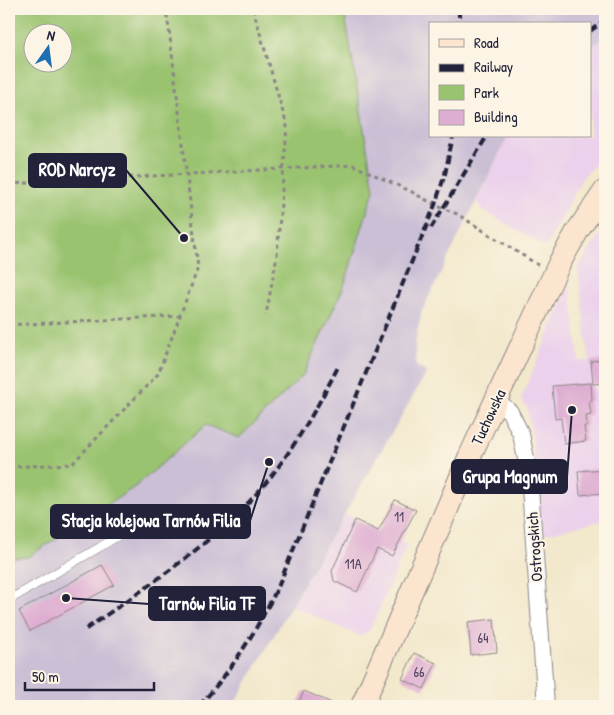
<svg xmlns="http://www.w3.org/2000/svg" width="614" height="715" font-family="'Patrick Hand',sans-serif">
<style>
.built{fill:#ebd1eb}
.industrial{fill:#cbbfd5}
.green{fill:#9ac370;stroke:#5e7256;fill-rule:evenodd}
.building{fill:#deadd2}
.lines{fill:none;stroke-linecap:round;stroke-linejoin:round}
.lane-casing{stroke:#8a8584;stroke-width:9}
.street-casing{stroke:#8a8584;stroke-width:18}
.secondary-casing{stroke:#8a8584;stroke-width:24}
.path{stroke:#8a8584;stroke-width:3;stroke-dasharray:4 4;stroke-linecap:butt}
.lane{stroke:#fff;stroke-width:8}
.street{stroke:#fff;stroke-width:16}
.secondary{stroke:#fbe5cf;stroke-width:22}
.rail{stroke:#22223b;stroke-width:4;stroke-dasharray:8 4;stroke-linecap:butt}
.labels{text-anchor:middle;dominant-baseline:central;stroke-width:4;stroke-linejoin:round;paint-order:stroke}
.number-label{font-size:14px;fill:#514561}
.street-label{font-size:16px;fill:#22223b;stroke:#fcf5e5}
.leader{fill:none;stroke:#22223b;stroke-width:2}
.callout-dot{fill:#22223b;stroke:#fcf5e5;stroke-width:2}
.callout{fill:#22223b;stroke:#22223b;stroke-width:2}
.callout-label{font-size:18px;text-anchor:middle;font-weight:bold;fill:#fff}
</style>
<rect width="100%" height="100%" fill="#fcf5e5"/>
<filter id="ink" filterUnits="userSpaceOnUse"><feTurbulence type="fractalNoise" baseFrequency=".02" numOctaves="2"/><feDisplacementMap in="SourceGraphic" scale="10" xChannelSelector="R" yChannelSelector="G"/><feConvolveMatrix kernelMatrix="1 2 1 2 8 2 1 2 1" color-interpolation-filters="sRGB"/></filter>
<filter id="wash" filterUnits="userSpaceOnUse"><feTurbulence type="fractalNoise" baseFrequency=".0096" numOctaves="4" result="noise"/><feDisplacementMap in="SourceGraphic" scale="20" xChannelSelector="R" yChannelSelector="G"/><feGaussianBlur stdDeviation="1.12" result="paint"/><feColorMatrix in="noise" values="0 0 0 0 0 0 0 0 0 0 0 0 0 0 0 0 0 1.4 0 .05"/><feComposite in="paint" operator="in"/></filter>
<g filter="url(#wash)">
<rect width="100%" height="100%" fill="#f2e8cc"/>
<path class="built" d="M605 38V155L583 177 546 247 482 210 477 200 508 136H590V47Z
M605 225V359L591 361 593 384 597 391H605V520L537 536 536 477 532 437 527 408 521 399 570 283 579 361H590L587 346 578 268Z
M345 514 407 545 370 630 360 636 292 606Z"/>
<path class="industrial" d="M344 9H605V38L590 47V24H430V136H508L422 311 415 342 416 366 427 372 233 706H9V558L28 557 136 486 206 424 374 190Z"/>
<path class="green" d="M9 9H344L374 190 344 286 303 375 239 438 206 425 136 486 28 557 9 558ZM32 32H62V62H32Z"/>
<g id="blocks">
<path class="building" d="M605 359V383L593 384 591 361Z
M591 383 592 400 589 401 591 415 586 416 587 426H584L586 441 564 444 561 418 555 419 552 386Z
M605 469V493L580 495 578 471Z
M395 500 416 510 392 556 377 549 357 592 334 581 332 571 355 520 378 531Z
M102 565 114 585 30 631 19 611Z
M494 619 497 652 471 655 468 622Z
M414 653 436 663 424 689 402 679Z
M304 691 339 706H297Z"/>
</g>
</g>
<g filter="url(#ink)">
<use href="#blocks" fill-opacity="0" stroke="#8a8584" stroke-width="1"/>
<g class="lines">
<defs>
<path id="lane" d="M9 600 100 547 156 512"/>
<path id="street" d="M495 398 510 412 521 434 529 474 546 706"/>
<path id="secondary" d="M362 706 469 458 560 262 578 230 605 191"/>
</defs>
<use href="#lane" class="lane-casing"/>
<use href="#street" class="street-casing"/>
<use href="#secondary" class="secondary-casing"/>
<path class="path" d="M253 9 287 126 277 255 266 315
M9 184 353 165 412 192 435 205 457 214 538 265
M9 325 180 316
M9 467 72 464 158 374 198 268 168 21 165 9"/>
<use href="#lane" class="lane"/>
<use href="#street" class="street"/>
<use href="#secondary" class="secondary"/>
<path class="rail" d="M459 9V24
M590 31 605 20
M431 228 487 136
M86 629C138 593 191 558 237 514 280 473 311 420 338 367
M199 706C233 669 256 631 278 587L435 205 445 174 453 136"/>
</g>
</g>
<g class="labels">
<g class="number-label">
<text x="399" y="516">11</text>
<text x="353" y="563">11A</text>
<text x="483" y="637">64</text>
<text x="419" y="671">66</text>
</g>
<g class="street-label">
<text transform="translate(488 417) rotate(-65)">Tuchowska</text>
<text transform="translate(534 547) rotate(-94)">Ostrogskich</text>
</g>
</g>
<path class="leader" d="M184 238L126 170M572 410L567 477M269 462L250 521M66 598L149 604"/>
<g class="callout-dot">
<circle cx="184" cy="238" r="5"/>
<circle cx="572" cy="410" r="5"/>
<circle cx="269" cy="462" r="5"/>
<circle cx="66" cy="598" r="5"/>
</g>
<g class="callout">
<rect x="29" y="154" width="97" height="33" rx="5"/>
<rect x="452" y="460" width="115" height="33" rx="5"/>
<rect x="51" y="505" width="199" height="33" rx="5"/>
<rect x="149" y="587" width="116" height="33" rx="5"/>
</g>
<g class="callout-label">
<text x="77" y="176">ROD Narcyz</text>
<text x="510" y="483">Grupa Magnum</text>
<text x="151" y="527">Stacja kolejowa Tarnów Filia</text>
<text x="207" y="610">Tarnów Filia TF</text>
</g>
<rect width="614" height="715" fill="none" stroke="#fcf5e5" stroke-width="30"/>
<rect x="429" y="22" width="162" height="115" fill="#fcf5e5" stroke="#a5a1a1"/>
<rect x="439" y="39" width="25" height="8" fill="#fbe5cf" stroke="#a5a1a1"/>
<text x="474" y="48" font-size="15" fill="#22223b">Road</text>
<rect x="439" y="64" width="25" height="8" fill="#22223b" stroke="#a5a1a1"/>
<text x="474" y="72" font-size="15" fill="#22223b">Railway</text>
<rect x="439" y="85" width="25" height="15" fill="#9ac370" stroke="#a5a1a1"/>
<text x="474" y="98" font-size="15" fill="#22223b">Park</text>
<rect x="439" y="110" width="25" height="15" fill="#deadd2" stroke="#a5a1a1"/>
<text x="474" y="122" font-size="15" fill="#22223b">Building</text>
<g transform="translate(48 48) rotate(14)"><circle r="24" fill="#fcf5e5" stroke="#a5a1a1"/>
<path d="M0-4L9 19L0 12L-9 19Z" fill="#1f6fb2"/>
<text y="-8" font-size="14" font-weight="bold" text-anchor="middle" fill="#22223b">N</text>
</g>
<path d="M25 682v8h129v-8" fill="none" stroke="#22223b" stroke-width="2.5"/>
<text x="32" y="682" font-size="15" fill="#22223b" stroke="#fcf5e5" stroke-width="4" paint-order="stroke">50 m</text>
</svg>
